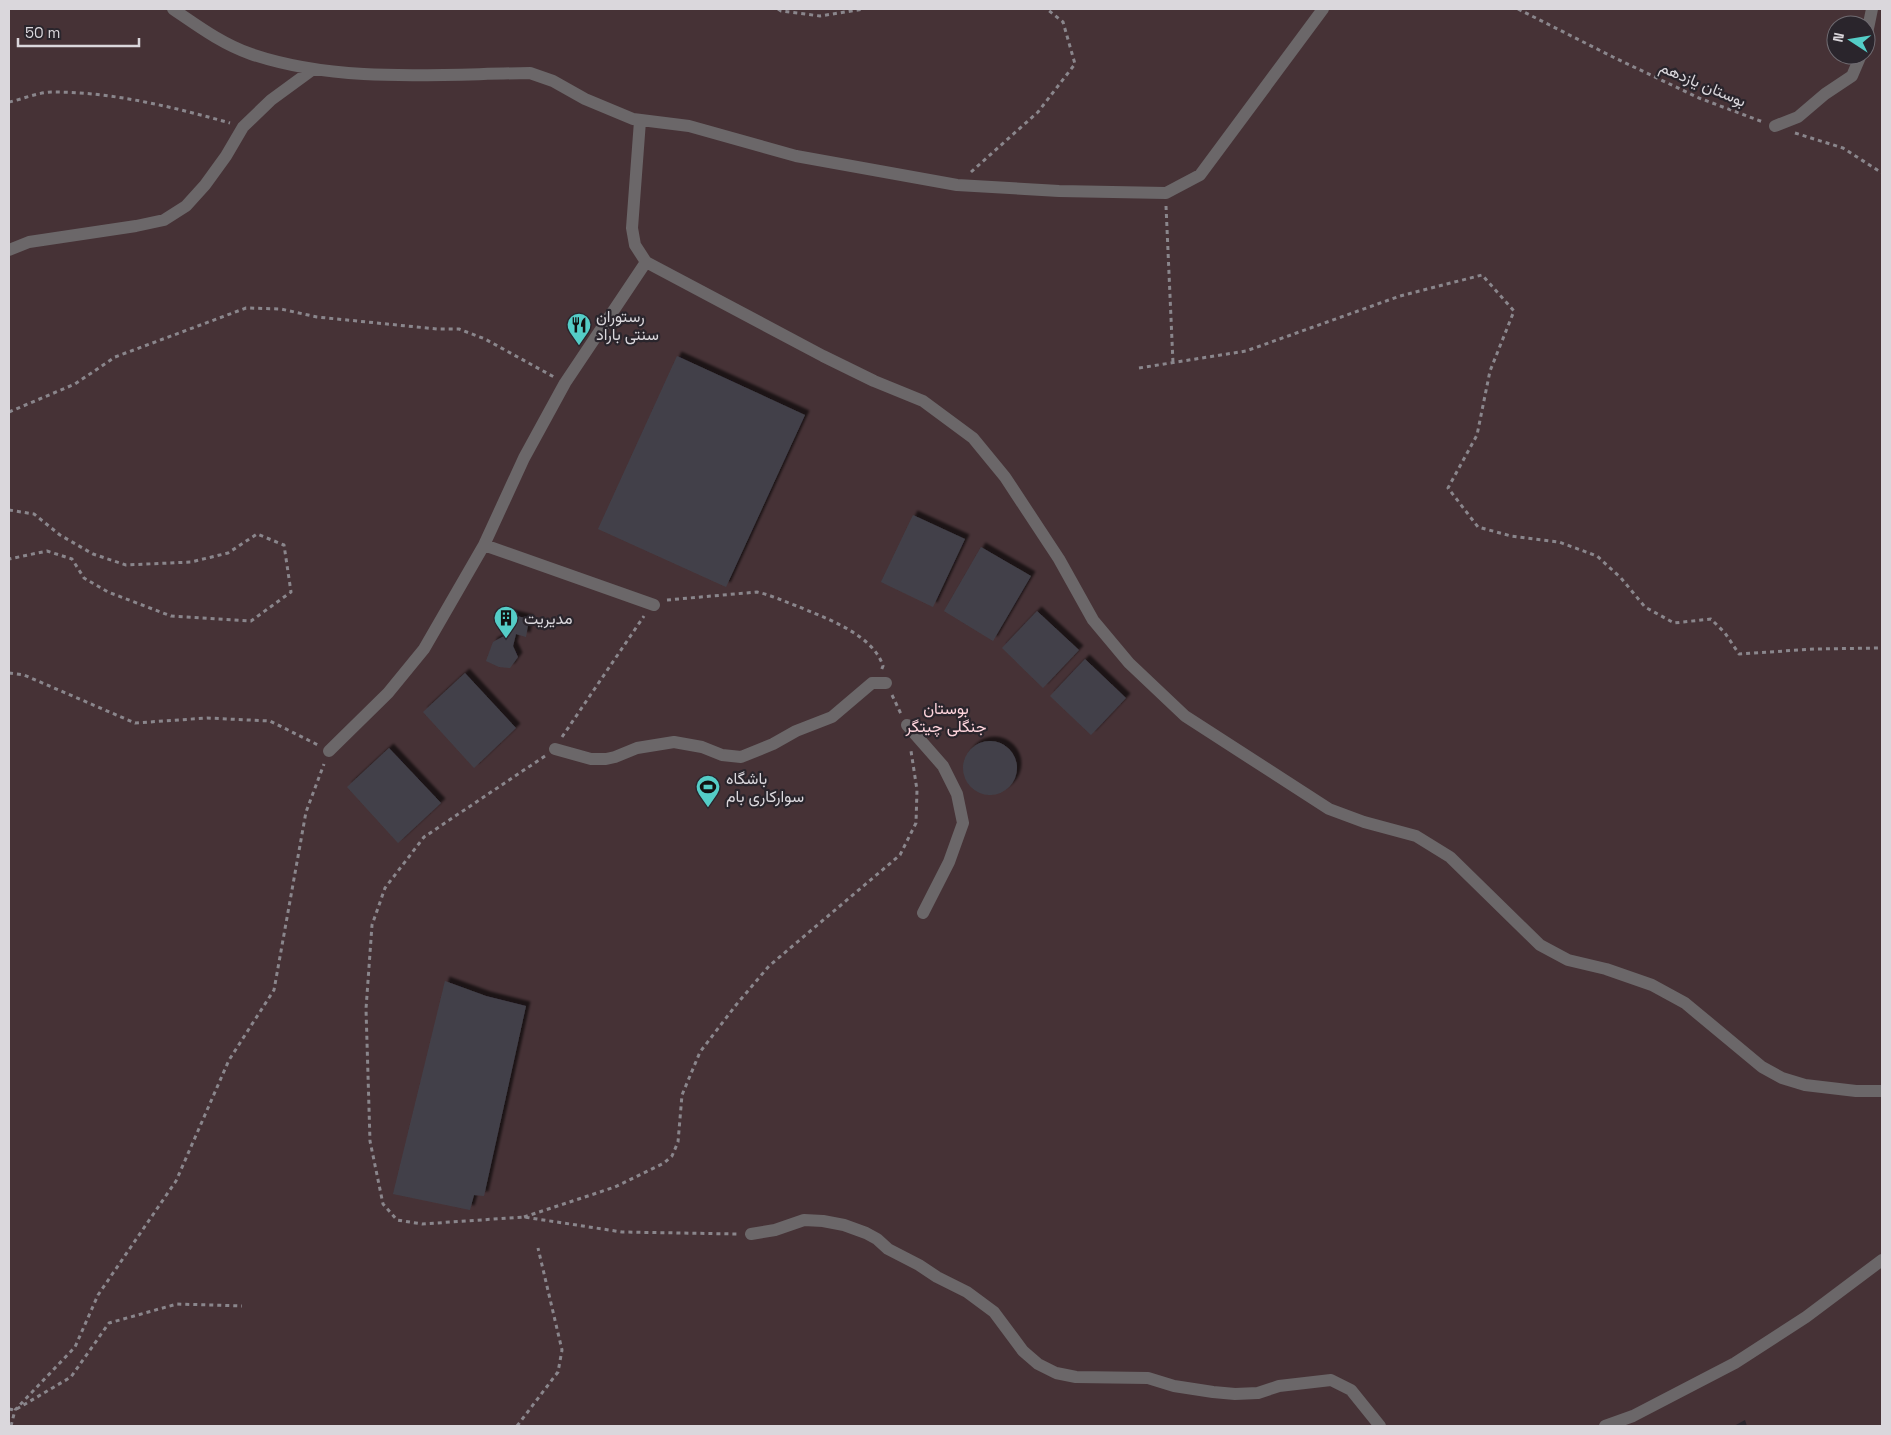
<svg xmlns="http://www.w3.org/2000/svg" width="1891" height="1435" font-family="'Space Grotesk',Vazirmatn,sans-serif">
<style>
.green{fill:#463236;fill-rule:evenodd}
.building{fill:#42414a;filter:url(#shadow)}
.lines{fill:none;stroke-linecap:round;stroke-linejoin:round}
.path{stroke:#8a868c;stroke-width:3;stroke-dasharray:4 4;stroke-linecap:butt}
.minor{stroke:#6b6769;stroke-width:12}
.labels{text-anchor:middle;dominant-baseline:central;stroke-width:4.5;stroke-linejoin:round;paint-order:stroke}
.street-label{font-size:16px;fill:#dad7dc;stroke:#2a252c}
.poi-label{font-size:16px;fill:#dad7dc;stroke:#2a252c;text-anchor:start}
.park-label{font-size:16px;fill:#fed4dc;stroke:#2a252c}
</style>
<defs>
<filter id="shadow"><feDropShadow dx="4.5" dy="-4.5" stdDeviation="1" flood-color="#0009"/></filter>
</defs>
<rect width="100%" height="100%" fill="#2a252c"/>
<path class="green" d="M9 9H1882V1426H1747L1745 1420 1734 1426H9ZM1836 25H1866V55H1836Z"/>
<path class="building" d="M677 356 805 415 726 587 598 529Z
M913 515 965 539 933 607 881 582Z
M981 547 1031 576 993 641 944 611Z
M1037 611 1079 650 1043 688 1002 648Z
M509 614 529 619 526 637 516 634 513 646 518 657 510 668 499 667 486 661 493 642 504 636Z
M1085 659 1126 698 1091 735 1050 696Z
M465 673 516 728 474 768 423 712Z
M963 768a27 27 0 1 1 54 0a27 27 0 1 1-54 0Z
M389 748 441 803 398 843 347 787Z
M445 981 486 996 526 1006 484 1196 474 1195 470 1210 393 1194Z"/>
<g class="lines">
<path class="path" d="M778 9 781 11 820 16 864 9
M1518 9 1613 57 1699 98 1763 122
M9 102C23 99 39 92 53 92 113 92 173 107 230 123
M1795 133 1843 148 1882 173
M971 172 1038 112 1075 64 1063 22 1047 9
M1166 206 1173 363
M1139 368 1246 351 1400 296 1482 275 1514 311 1490 371 1477 435 1448 488 1478 527 1511 536 1559 542 1597 556 1621 578 1645 607 1674 623 1711 619 1725 633 1739 654 1814 649 1882 648
M9 412 75 384 115 357 246 308 281 309 317 317 437 329H459L485 339 554 377
M9 510 34 514 60 535 93 554 126 565 191 562 228 553 257 534 284 545 291 592 251 621 171 616 108 592 84 578 72 559 47 551 9 559
M667 600 757 592C771 595 783 601 797 606 825 618 873 634 883 666L881 671
M9 673 24 675 135 723 207 718 270 721 318 745
M892 695 901 714
M562 737 644 616
M545 756 424 837 385 888 372 925 366 1009 370 1141 383 1204 397 1220 422 1224 524 1217 622 1232 738 1234
M524 1217 615 1187 664 1163 672 1156 678 1142 682 1095 700 1052 736 1005 769 966 900 855 916 823 917 790 911 751
M9 1409 15 1410 71 1377 109 1323 177 1304 242 1306
M11 1426 15 1410 75 1347 98 1295 176 1181 229 1060 274 990 306 812 324 764
M517 1426 558 1372 562 1350 538 1248"/>
<path class="minor" d="M173 9C198 26 222 44 251 54 340 84 438 74 530 73L553 81 585 99 633 119 689 126 796 156 957 185 1059 191 1166 193 1200 175 1323 9
M1866 38 1872 9
M640 121 632 228 635 245 646 262 823 356 874 381 923 401 973 438 1005 477 1059 559 1093 620 1129 663 1185 716 1329 809 1364 822 1416 836 1450 857 1540 945 1568 960 1606 969 1652 985 1685 1003 1762 1067 1782 1078 1805 1085 1856 1091H1882
M1775 126 1798 117 1825 94 1852 76 1861 55
M9 250 29 242 136 226 164 220 186 206 205 185 226 156 243 127 271 100 312 70
M484 545 654 605
M907 725 943 766 957 794 963 823 949 862 923 913
M555 749 591 759H606L615 757 637 748 674 742 702 747 722 755 741 757 773 744 796 731 832 717 872 683H886
M329 751 388 693 424 649 484 545 524 458 565 383 646 262
M751 1234 775 1230 804 1220 823 1221 844 1225 866 1233 877 1239 888 1249 919 1265 937 1277 967 1292 994 1312 1023 1351 1038 1364 1056 1373 1076 1377 1148 1378 1174 1386 1213 1392 1235 1394 1258 1393 1279 1386 1331 1380 1351 1390 1380 1426
M1605 1426 1633 1416 1735 1363 1806 1317 1882 1260"/>
</g>
<defs>
<symbol id="restaurant-pin" viewBox="-11 -11 22 30"><path d="M0 17L-7.5 6A9.5 9.5 0 1 1 7.5 6Z" fill="#54cdc7" stroke="#2a252c"/><path d="M-5-6h1v4h1v-4h1v4h1v-4h1v5L-1.5 .5V6h-2V.5L-5-1ZM5-6V6H3V1.5H1.5Q1.5-4 5-6Z" fill="#111"/></symbol>
<symbol id="building-pin" viewBox="-11 -11 22 30"><path d="M0 17L-7.5 6A9.5 9.5 0 1 1 7.5 6Z" fill="#54cdc7" stroke="#2a252c"/><path d="M-4-6H4V6H1V3H-1V6H-4ZM-2.5-4.3h1.7v1.8h-1.7ZM.8-4.3h1.7v1.8H.8ZM-2.5-1h1.7V.8h-1.7ZM.8-1h1.7V.8H.8Z" fill="#111"/></symbol>
<symbol id="stadium-pin" viewBox="-11 -11 22 30"><path d="M0 17L-7.5 6A9.5 9.5 0 1 1 7.5 6Z" fill="#54cdc7" stroke="#2a252c"/><path d="M0-5a6.5 5 0 1 0 0 10a6.5 5 0 1 0 0-10ZM-3.5-1.8h7v3.6h-7Z" fill="#111"/></symbol>
</defs>
<g fill-rule="evenodd">
<use href="#restaurant-pin" x="565" y="311" width="28" height="38"/>
<use href="#building-pin" x="492" y="604" width="28" height="38"/>
<use href="#stadium-pin" x="694" y="773" width="28" height="38"/>
</g>
<g class="labels">
<g class="street-label">
<text transform="translate(1703 84) rotate(23)">بوستان یازدهم</text>
</g>
<g class="poi-label">
<text x="596" y="316">رستوران<tspan x="596" dy="18">سنتی باراد</tspan></text>
<text x="524" y="618">مدیریت</text>
<text x="726" y="778">باشگاه<tspan x="726" dy="18">سوارکاری بام</tspan></text>
</g>
<g class="park-label">
<text x="946" y="708">بوستان<tspan x="946" dy="18">جنگلی چیتگر</tspan></text>
</g>
</g>
<rect width="1891" height="1435" fill="none" stroke="#dad7dc" stroke-width="20"/>
<g transform="translate(1851 40) rotate(282)"><circle r="24" fill="#2a252c" stroke="#706c72"/>
<path d="M0-4L9 19L0 12L-9 19Z" fill="#54cdc7"/>
<text y="-8" font-size="14" font-weight="bold" text-anchor="middle" fill="#dad7dc">N</text>
</g>
<path d="M18 38v8h121v-8" fill="none" stroke="#dad7dc" stroke-width="2.5"/>
<text x="25" y="38" font-size="15" fill="#dad7dc" stroke="#2a252c" stroke-width="4" paint-order="stroke">50 m</text>
</svg>
